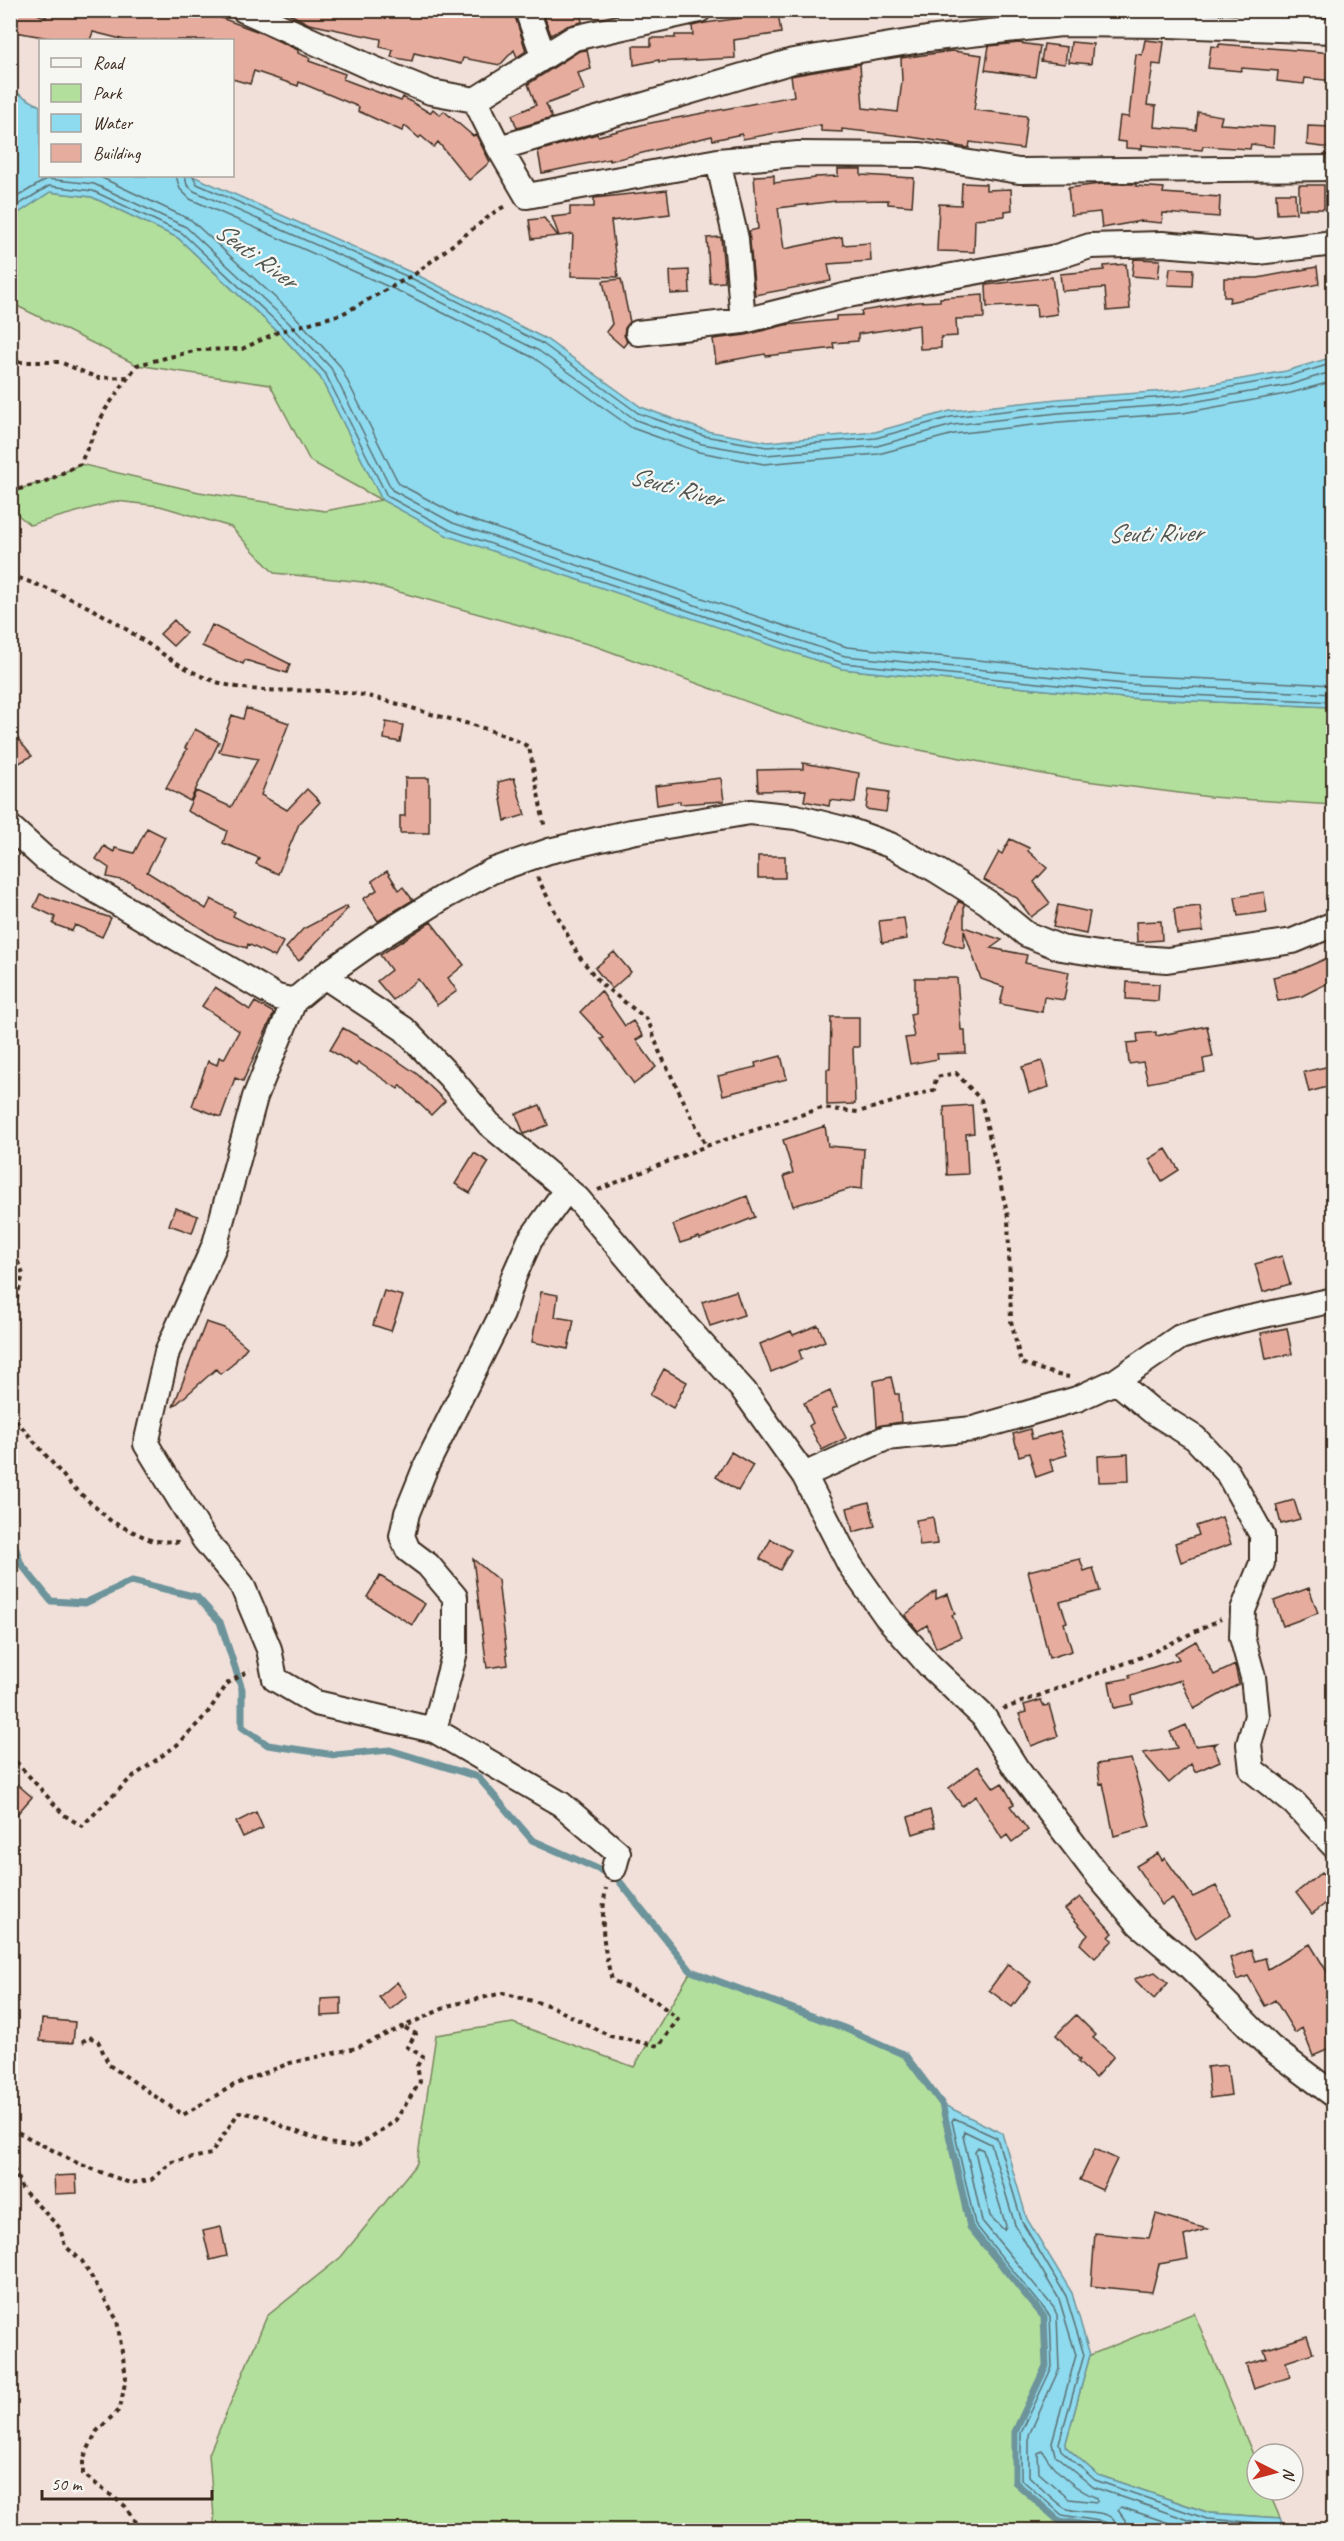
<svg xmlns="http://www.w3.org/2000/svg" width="1344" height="2541" font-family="Caveat,sans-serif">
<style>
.green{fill:#b3df9c;stroke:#77845d;stroke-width:1.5}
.water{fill:#8edaef;stroke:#6d949b;stroke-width:1.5}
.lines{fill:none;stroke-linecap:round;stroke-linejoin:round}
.shore{stroke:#5c7072;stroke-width:1.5}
.stream{stroke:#6d949b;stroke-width:7}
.building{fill:#e6ad9f;stroke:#3b2a1e;stroke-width:1.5}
.minor-casing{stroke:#3b2a1e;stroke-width:28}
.path{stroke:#3b2a1e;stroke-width:4;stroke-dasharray:4.5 4.5;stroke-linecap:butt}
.minor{stroke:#f6f6f2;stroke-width:24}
.labels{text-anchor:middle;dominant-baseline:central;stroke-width:4.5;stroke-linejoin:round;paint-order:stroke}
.water-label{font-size:26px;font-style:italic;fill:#505652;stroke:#f6f6f2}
</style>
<rect width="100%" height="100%" fill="#f1e0d9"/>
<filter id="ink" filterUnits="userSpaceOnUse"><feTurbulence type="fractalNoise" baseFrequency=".0167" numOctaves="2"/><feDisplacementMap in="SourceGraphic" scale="12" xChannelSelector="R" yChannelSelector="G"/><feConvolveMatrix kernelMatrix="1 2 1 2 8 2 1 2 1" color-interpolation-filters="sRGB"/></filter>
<g filter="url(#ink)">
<path class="green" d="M50 192 92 197 178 238 278 332 320 377 382 500 448 535 842 669 1124 698 1331 707 1334 709 1333 805 1210 797 1063 778 873 741 778 713 595 646 363 582 274 573 231 527 160 506 116 501 30 525 11 509 10 492 49 480 80 464 199 492 325 511 381 500 310 461 270 385 137 365 11 303V218Z
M691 1971 844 2028 905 2055 943 2109 970 2227 1044 2317 1046 2366 1015 2432 1059 2521 1122 2530H215L209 2454 267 2316 341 2257 417 2163 436 2035 513 2023 634 2067Z
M1194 2313 1257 2464V2490H1268L1280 2518 1210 2513 1098 2475 1065 2446 1090 2355Z"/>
<path class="water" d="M11 94H19L40 106V176H193L415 274 546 339 641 407 706 431 768 442 875 432 950 411 1057 399 1180 390 1286 371 1333 357V707L1124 698 842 669 448 536 382 500 320 377 278 332 178 238 92 197 50 192 11 218Z
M942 2104 1002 2133 1027 2219 1072 2293 1090 2355 1065 2446 1098 2475 1209 2513 1280 2518 1285 2530H1122L1059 2521 1015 2482V2432L1046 2366 1044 2317 970 2227Z"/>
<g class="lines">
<path class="shore" d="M98 176 191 220 294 315 340 366 399 484 457 515 847 647 1126 675 1334 685
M176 176 180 189 190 199 405 294 534 358 632 428 699 452 764 464 878 454 954 434 1059 422 1183 413 1291 393 1334 381
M185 176 187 185 194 191 409 286 539 351 636 420 702 444 766 455 877 446 953 425 1058 413 1182 404 1289 385 1334 371
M193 176 197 184 413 279 543 344 638 413 704 436 767 447 876 438 951 417 1058 405 1181 396 1287 377 1334 363
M10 201 47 179 94 184 186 227 288 322 331 368 392 490 453 523 845 656 1125 684 1334 694
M10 210 49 186 93 191 182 233 282 327 325 373 387 496 450 530 843 663 1125 692 1334 702
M978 2147 983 2150 1006 2226 1004 2230 990 2216 975 2151Z
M1043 2451C1052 2470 1078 2491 1097 2498V2502L1069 2499 1039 2473 1038 2453Z
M1110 2530 1109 2525 1105 2522 1062 2515 1021 2479V2433L1052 2367 1050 2316 975 2224 952 2121 954 2118 997 2138 1022 2222 1066 2296 1084 2355 1059 2443 1061 2450 1095 2480 1207 2519 1274 2524 1278 2530
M1117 2530C1116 2505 1081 2516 1065 2508 1055 2503 1037 2484 1029 2476V2435L1059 2369 1057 2315 1054 2308 982 2221 963 2135 964 2131 991 2144 1015 2225 1059 2299 1076 2355 1052 2442 1055 2455 1093 2487 1206 2526 1259 2530
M1126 2530 1125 2520 1118 2510 1121 2507 1190 2530"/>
<path class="stream" d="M10 1531 21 1564 51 1601 85 1603 132 1581 197 1597 220 1622 242 1689V1727L268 1745 335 1755 390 1750 478 1777 532 1840 616 1877 691 1971 844 2028 905 2055 942 2104 970 2227 1044 2317 1046 2366 1015 2432V2482L1059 2521 1122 2530"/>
</g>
<path class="building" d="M10 10H29L46 18 47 10H200L259 32 298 50V53L310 58 309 61 345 74 343 79 401 101 403 97 430 113 433 109 440 115 444 111 473 136 476 135 490 162 469 180 438 142 434 147 421 136 419 138 405 126 402 131 358 111 359 107 299 82 298 86 254 71 250 84 232 79V40H125L93 32 90 40H60L10 31Z
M282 10H513L526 51 517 57 514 50 500 65 463 58 461 64 414 53 412 61 391 57 393 50 380 47 381 39 309 24Z
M542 10H580L582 22 567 26 551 35Z
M778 13 781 33 734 40 735 58 659 62V60L634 65 633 46H651V38H675V35H693L692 26 705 23Z
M1145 40 1164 42 1161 65 1153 64 1147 105 1156 106 1154 127 1196 130 1198 112 1222 116 1220 124 1274 127 1273 147 1251 144 1250 149 1203 146 1202 150 1142 145V149L1126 148V142L1117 141 1120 116 1129 117 1136 54 1142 55Z
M1071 42 1093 44 1091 64 1069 62Z
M1019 43 1040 46 1035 77 985 70 989 46Z
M1044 44 1067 47 1065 64 1041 61Z
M1219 44 1334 53V81L1305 78 1304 84 1277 81 1278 71 1242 68 1241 71 1208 68 1211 46 1219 47Z
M587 50 591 69 578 73 584 90 546 104 552 118 517 128 512 115 536 105 528 84 579 51Z
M952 51 982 55 974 110 1027 116 1023 149 970 142 969 148 950 145V143L904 136 842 129V132L821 131V125L743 139 742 134 713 140 712 136 610 161 609 159 542 173 538 151 597 134 598 136 645 124 794 96 791 76 796 75 860 64 863 108 898 112 902 81 901 58Z
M1308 126 1332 127 1331 148 1307 145Z
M838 169H861V175L914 178 912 206 888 204V200L836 201 778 208 784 249 842 237 843 245 870 243 871 261 828 264 831 281 755 295 749 231 758 229 754 176 774 175V183L815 178V177L838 176Z
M962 183 986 184V190L1011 189 1012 210 1005 211V216L975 219 974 252 937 251 939 204 961 205Z
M1100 184H1136V186L1164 188 1163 193 1220 197 1219 217 1163 213 1162 223 1141 221 1102 228 1100 212 1071 215 1068 188Z
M1299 185H1324V209H1299Z
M667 190 670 214 611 221 618 277 571 276 573 234 559 236 552 217 570 215V207H594V198Z
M1276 193H1295L1296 213 1277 214Z
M544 218 558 236 532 239 529 220Z
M721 237 725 282 710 283 707 238Z
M1134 259 1160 260 1158 278 1132 276Z
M1126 264 1130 309 1107 311 1105 288 1062 291 1060 274 1104 270V266Z
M1317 267 1319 284 1229 302 1230 297H1224V278H1258Z
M1170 268 1193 269 1192 286 1168 285Z
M689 270 690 293 671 294 670 271Z
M1052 277 1057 314 1037 317 1036 305 987 307 986 285Z
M621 279 630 322 625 328 624 335 627 342 623 347 606 332 612 324 603 281Z
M983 295 984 318 956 319 957 336 941 337V348L920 349 919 325 858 334V341L833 343 834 348 766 356 765 354 716 363 713 339 746 335 785 325 836 320V316L862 315 861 311 917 302 940 301V298Z
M174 620 186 633 173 646 160 634Z
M212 625 290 664 287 673 245 660 243 664 202 646Z
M246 708 289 723 261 795 287 810 307 789 320 802 299 824 278 874 256 864 259 858 223 843 227 831 187 811 196 791 231 807 258 759 219 752 232 715 243 719Z
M386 722 403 725 400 742 384 739Z
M10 729 32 756 10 768Z
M195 729 219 742 190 801 166 788 187 749 185 748Z
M803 763 859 773 855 803 830 800 829 806 804 801 806 790 758 791 757 770 803 769Z
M405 778H429V833H400V816H405Z
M514 778 525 815 505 821 498 782Z
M721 778 724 801 680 804V801L657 805 655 786Z
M869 789 889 792 886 812 866 809Z
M147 828 165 837 147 872 206 909 211 899 235 912 233 916 283 942 275 957 248 944 247 948 216 938 130 882 107 877 109 868 96 859 104 846 114 852 115 848 134 853Z
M1010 839 1029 848 1028 851 1047 868 1034 882 1050 903 1031 917 1017 898 984 880 999 852 1002 854Z
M758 856H785V878H758Z
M387 871 399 890 403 887 413 900 378 921 363 899 377 890 372 881Z
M1264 892 1267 912 1238 916 1235 897Z
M40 894 111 918 102 937 75 925 72 931 53 924 55 917 34 907Z
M958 901 964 904V927L1002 940 991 948 1027 955 1025 963 1069 972 1064 1000 1044 997 1042 1012 1000 1004 1004 987 981 979 964 930V948L944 942Z
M1058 905 1090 912 1086 934 1053 927Z
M347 906 348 908 299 961 286 948 303 929Z
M1200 906 1203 931 1177 934 1174 909Z
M904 918 907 939 882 943 879 921Z
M1161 921 1162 940 1137 942 1136 922Z
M431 922 464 965 448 978 457 991 437 1005 418 979 393 1000 377 981 391 970 380 955Z
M614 952 631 972 612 989 595 968Z
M1334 955V980L1302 996 1278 1001 1273 977 1298 971Z
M915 978H957L961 1030H965L966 1053 937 1054 938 1059 910 1064 905 1038 914 1037 910 1014 915 1013Z
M1127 982 1159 984 1158 1001 1126 999Z
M215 987 250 1010 255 1002 274 1013 243 1081 235 1078 221 1117 192 1106 208 1061 217 1065 219 1057 224 1059 239 1031 202 1006Z
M601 991 625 1026 633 1021 643 1036 636 1040 656 1067 634 1084 601 1039 604 1038 580 1012Z
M831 1017H859V1047H853L855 1104 827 1105V1069H830Z
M1207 1026 1213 1057 1203 1059 1205 1072 1148 1083 1143 1062 1129 1064 1127 1043 1138 1042 1137 1034 1156 1032V1036Z
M343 1028 382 1050 417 1074 445 1101 431 1115 400 1085 398 1089 358 1062 356 1066 330 1050Z
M781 1056 787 1079 723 1095 718 1076 756 1067 755 1063Z
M1042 1061 1049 1087 1029 1093 1022 1067Z
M1334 1065V1085L1309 1092 1304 1072Z
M540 1105 548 1125 524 1134 516 1114Z
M972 1105 974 1133 966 1134 968 1174 947 1175 944 1107Z
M825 1126 828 1146 864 1149 862 1189 853 1188 793 1206 784 1176 793 1173 783 1140Z
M1166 1149 1179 1170 1162 1181 1149 1159Z
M474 1153 489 1162 470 1193 455 1184Z
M747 1196 755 1217 700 1239 699 1237 680 1243 673 1225Z
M175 1208 198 1216 192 1233 169 1225Z
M1282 1256 1290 1284 1263 1292 1255 1264Z
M384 1291 403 1296 391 1331 373 1325Z
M736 1291 744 1315 710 1326 702 1302Z
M541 1292 558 1295 555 1317 574 1320 568 1349 532 1342Z
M206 1322 224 1328 247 1347 232 1365 220 1374 216 1369 173 1407Z
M818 1325 825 1341 799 1351 802 1359 771 1372 760 1344 791 1331 793 1335Z
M1287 1328 1292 1354 1266 1359 1261 1333Z
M664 1369 687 1382 673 1408 650 1395Z
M891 1377 895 1394H899L901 1422 877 1426 874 1381Z
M830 1391 837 1407 832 1409 846 1438 822 1450 809 1426 813 1423 804 1403Z
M1030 1429 1032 1439 1060 1431 1067 1455 1050 1460 1053 1471 1036 1477 1029 1453 1019 1456 1013 1434Z
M731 1452 753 1465 738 1491 716 1477Z
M1128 1454 1129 1481 1099 1482 1098 1456Z
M1294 1500 1300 1519 1281 1524 1276 1505Z
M869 1502 875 1526 853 1532 847 1508Z
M933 1517 937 1544 920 1546 916 1520Z
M1222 1517 1231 1544 1181 1562 1175 1543 1199 1535 1196 1526Z
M771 1539 791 1550 780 1570 760 1559Z
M473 1559 498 1580 508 1665 487 1668Z
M1080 1559 1084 1571 1093 1568 1100 1591 1060 1602 1067 1622 1064 1623 1072 1651 1049 1658 1028 1571Z
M380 1576 425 1604 412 1625 367 1597Z
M1309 1588 1318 1613 1283 1626 1274 1601Z
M936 1591V1599L948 1594 955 1614 952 1615 961 1637 936 1648 927 1625 918 1631 905 1615Z
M1196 1641 1214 1675 1235 1665 1239 1684 1194 1709 1181 1680 1132 1696 1133 1704 1114 1708 1109 1682 1130 1678 1129 1675 1179 1659 1175 1653Z
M1041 1700 1044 1706 1049 1705 1058 1736 1031 1746 1019 1714 1026 1712 1024 1705Z
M1186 1725 1195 1746 1217 1743 1213 1746 1220 1761 1195 1772 1191 1764 1169 1783 1143 1753 1177 1748 1170 1732Z
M1131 1759 1150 1826 1114 1836 1103 1783 1100 1784 1097 1764Z
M978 1766 994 1788 1002 1783 1014 1804 1010 1806 1028 1830 1012 1842 1007 1835 1002 1839 976 1796 962 1806 949 1788Z
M10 1778 32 1797 10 1822Z
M930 1810 935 1827 913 1834 908 1817Z
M256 1812 263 1828 243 1837 236 1822Z
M1158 1853 1162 1860 1165 1858 1193 1897 1216 1886 1231 1914 1196 1938 1172 1898 1162 1905 1136 1866Z
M1322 1872 1334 1887V1897L1312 1914 1296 1893Z
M1080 1897 1113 1933 1109 1937 1113 1940 1095 1958 1080 1944 1088 1935 1065 1909Z
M1310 1944 1334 1983V2047L1313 2056 1302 2028 1295 2033 1275 2000 1265 2006 1248 1976 1237 1980 1230 1958 1251 1950 1255 1961 1265 1958 1268 1969Z
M1008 1964 1031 1982 1012 2007 989 1990Z
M1155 1972 1168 1983 1154 1999 1134 1979Z
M397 1982 407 1996 390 2010 379 1997Z
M341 1998V2015L321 2016V1999Z
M1076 2015 1096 2035 1093 2038 1114 2056 1095 2078 1078 2062 1080 2060 1056 2035Z
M42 2019 75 2022 73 2043 40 2041Z
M1227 2065 1231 2095 1210 2098 1207 2067Z
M1095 2149 1117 2159 1102 2190 1080 2180Z
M76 2175 77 2193 55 2194 54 2176Z
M1156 2214 1207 2229 1184 2236 1188 2259 1159 2264 1152 2292 1091 2286 1095 2233 1149 2238Z
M221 2227 227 2256 210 2260 203 2231Z
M1307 2336 1313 2353 1286 2362 1290 2377 1254 2389 1246 2364 1267 2358 1264 2350Z"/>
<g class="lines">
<defs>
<path id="minor" d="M244 10 374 69 431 92 475 100 574 38 699 10
M527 10 543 55
M475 100 499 148 793 61 927 39 1061 24 1169 25 1334 31
M499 148 527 196 718 161 798 154 921 155 1019 171 1334 168
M718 161 736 239 743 321
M638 333 743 321 848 295 1056 257 1090 246 1162 244 1258 252 1334 243
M10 827 44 858 90 887 277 997 294 1001 324 976 375 940 444 897 492 871 549 851 631 832 750 812 796 817 851 831 890 845 936 870 987 902 1026 934 1061 948 1112 956 1167 960 1293 941 1334 924
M324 976 404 1029 450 1077 489 1124 578 1199 682 1322 744 1391 804 1475 850 1565 886 1616 929 1665 983 1716 1016 1768 1098 1876 1139 1924 1188 1965 1270 2047 1334 2095
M294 1001 255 1097 215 1244 167 1352 146 1444 204 1539 242 1585 269 1649 275 1679 316 1703 434 1730 561 1804 618 1853 614 1868
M1116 1381 1152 1411 1195 1438 1227 1472 1262 1535V1563L1243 1610 1242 1637 1253 1677 1257 1716 1249 1744 1252 1770 1294 1803 1334 1846
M804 1475 886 1438 973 1429 1077 1399 1116 1381 1180 1337 1241 1320 1334 1300
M434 1730 455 1652V1597L428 1565 408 1550 402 1536 407 1513 426 1466 502 1314 514 1276 530 1240 567 1189"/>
</defs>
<use href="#minor" class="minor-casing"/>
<path class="path" d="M10 359 18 362H60L98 378 128 377
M10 492 49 480 80 464 105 410 137 365 198 350 242 349 278 332 342 314 415 274 496 211 507 205
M10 575C48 588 85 603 118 624 152 645 181 671 220 683 260 695 301 688 342 692 372 695 402 705 431 714 465 723 498 730 529 747L545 829
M537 877 578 955 601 984 648 1020 659 1051 706 1146
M598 1190 706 1146 822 1108 858 1112 934 1090 936 1077 956 1073 981 1100 1008 1217 1011 1321 1021 1363 1058 1375 1069 1377
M10 1257 17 1260 23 1274 10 1324
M10 1413 71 1485 112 1522 153 1541 180 1542
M1003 1709 1147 1655 1221 1619
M10 1755 64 1815 82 1826 130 1779 177 1745 206 1715 228 1683 250 1670
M82 2042 89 2037 98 2041 109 2065 183 2115 234 2085 290 2063 356 2048 451 2005 503 1993 551 2006 610 2036 659 2046 678 2019 657 2002 612 1980C603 1947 600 1922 606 1888
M10 2128 79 2164 130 2183 151 2180 172 2162 211 2154 239 2112 266 2117 284 2127 328 2143 356 2147 395 2121 420 2082 417 2066 423 2056 407 2047 416 2034 402 2026
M10 2160 22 2189 60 2228 65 2246 82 2261 117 2320 126 2377 120 2409 97 2431 83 2459V2474L125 2506 140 2530"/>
<use href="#minor" class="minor"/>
</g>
</g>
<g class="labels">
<g class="water-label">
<text transform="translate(256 255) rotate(36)">Seuti River</text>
<text transform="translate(676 487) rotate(15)">Seuti River</text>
<text transform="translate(1155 533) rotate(-1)">Seuti River</text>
</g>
</g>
<rect width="1344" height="2541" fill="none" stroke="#f6f6f2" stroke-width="36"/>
<rect x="18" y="18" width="1308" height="2505" fill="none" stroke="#3b2a1e" stroke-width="2" filter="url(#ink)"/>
<rect x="39" y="39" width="195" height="138" fill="#f6f6f2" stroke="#aba49d" stroke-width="1.5"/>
<rect x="51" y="58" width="30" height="9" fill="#f6f6f2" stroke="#aba49d" stroke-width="1.5"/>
<text x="93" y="69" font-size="18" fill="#3b2a1e">Road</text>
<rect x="51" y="84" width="30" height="18" fill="#b3df9c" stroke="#aba49d" stroke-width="1.5"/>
<text x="93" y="99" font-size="18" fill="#3b2a1e">Park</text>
<rect x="51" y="114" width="30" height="18" fill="#8edaef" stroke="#aba49d" stroke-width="1.5"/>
<text x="93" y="129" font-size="18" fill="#3b2a1e">Water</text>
<rect x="51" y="144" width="30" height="18" fill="#e6ad9f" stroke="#aba49d" stroke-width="1.5"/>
<text x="93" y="159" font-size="18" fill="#3b2a1e">Building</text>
<g transform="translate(1275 2472) rotate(96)"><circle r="28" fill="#f6f6f2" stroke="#aba49d" stroke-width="1.5"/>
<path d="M0-4.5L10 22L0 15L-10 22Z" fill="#c8321e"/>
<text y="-9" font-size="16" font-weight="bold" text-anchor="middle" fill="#3b2a1e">N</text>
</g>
<path d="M42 2490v9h170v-9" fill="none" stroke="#3b2a1e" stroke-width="3"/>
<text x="51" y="2490" font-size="18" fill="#3b2a1e" stroke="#f6f6f2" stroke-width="4.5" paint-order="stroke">50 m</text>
</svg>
